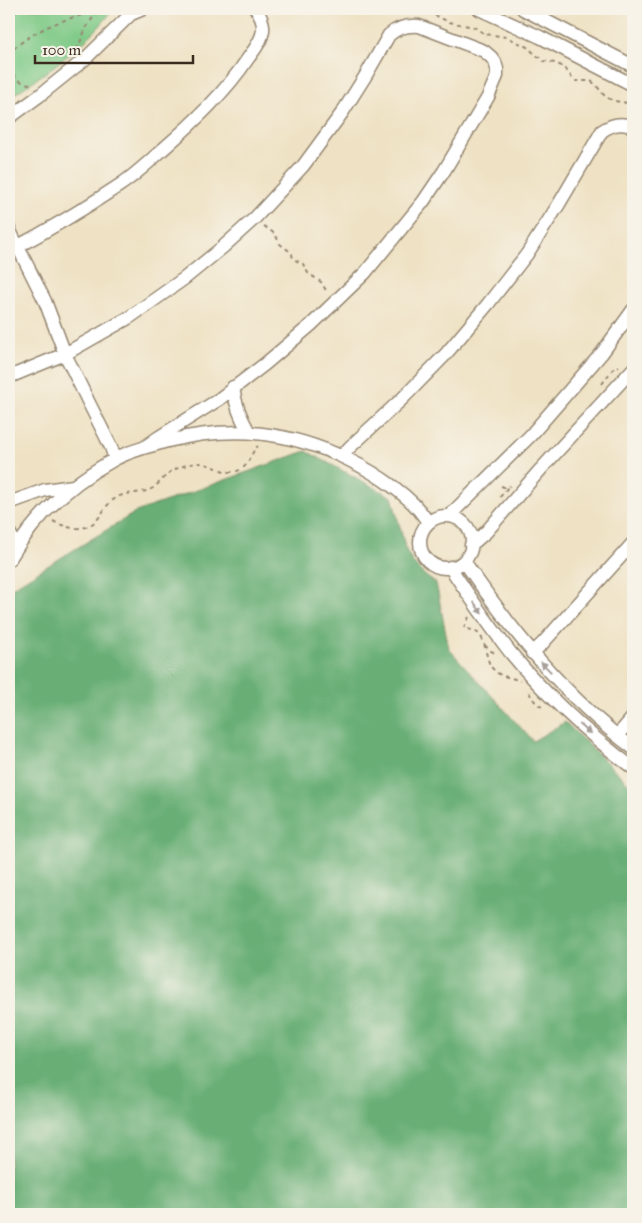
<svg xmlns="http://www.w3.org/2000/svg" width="642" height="1223" font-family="'IM FELL Great Primer',serif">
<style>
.green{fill:#80ca88;stroke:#5e7a53}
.forest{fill:#68ae74;stroke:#526c49}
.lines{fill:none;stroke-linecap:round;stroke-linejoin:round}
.minor-casing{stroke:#958671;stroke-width:15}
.path{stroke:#958671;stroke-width:2;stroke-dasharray:4 4;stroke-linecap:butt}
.minor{stroke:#fff;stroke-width:12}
.oneway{fill:#a79f9a}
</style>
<rect width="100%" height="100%" fill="#f7f3e8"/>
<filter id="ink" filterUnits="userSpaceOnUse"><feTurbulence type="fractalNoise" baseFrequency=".02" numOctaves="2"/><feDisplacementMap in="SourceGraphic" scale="10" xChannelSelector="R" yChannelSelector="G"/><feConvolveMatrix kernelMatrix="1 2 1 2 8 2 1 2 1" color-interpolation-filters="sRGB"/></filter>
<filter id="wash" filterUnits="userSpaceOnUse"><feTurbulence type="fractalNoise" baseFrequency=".0096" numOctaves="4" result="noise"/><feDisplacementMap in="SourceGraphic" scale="20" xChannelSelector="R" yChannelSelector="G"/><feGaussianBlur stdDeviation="1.12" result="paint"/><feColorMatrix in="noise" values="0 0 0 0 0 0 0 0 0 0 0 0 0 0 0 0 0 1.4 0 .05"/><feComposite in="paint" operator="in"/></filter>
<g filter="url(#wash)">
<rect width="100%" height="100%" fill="#efe2c4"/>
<path class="green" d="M21 9H113C91 43 42 75 9 98V14Z"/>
<path class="forest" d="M306 451 392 497 406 550C413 565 422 575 436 583L449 649 533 741 565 722 633 788V1214H9V600L13 587 136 512Z"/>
</g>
<g filter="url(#ink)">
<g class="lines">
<defs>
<path id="minor" d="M9 9H10
M479 9 540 37 633 85
M523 9 633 66
M9 118 39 96 85 59 131 14 143 9
M9 229 45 301 65 354 88 401 111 447 115 459
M9 251C47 231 84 209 120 185 135 175 148 163 161 151 193 123 226 92 249 57 255 49 262 40 263 30 264 22 260 15 256 9
M9 377 65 354 130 317 185 278 223 247 255 218 303 166 342 113 366 75 389 35C398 27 407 25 419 26L484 51 491 57 495 62 497 69V76L488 97 444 171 423 202 365 273 311 325 265 364 218 400 159 437 145 447
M233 387C235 404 240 417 249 432
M342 456 350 447 403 398 445 355 488 304 527 254 559 204 602 131C612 124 622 122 633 127
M9 503 45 490 73 486
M449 516 530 436 602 353 633 310
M420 542a26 26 0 1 1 52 0a26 26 0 1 1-52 0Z
M9 532 17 547
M471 545 486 532 541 469 633 369
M9 560C34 517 71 483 115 459 131 450 150 446 168 441 233 425 289 431 349 460 374 472 415 498 428 523
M464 561C511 630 565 697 633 748
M450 567C469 596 489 625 510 652 546 696 588 734 633 768
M532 653 542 644 633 543
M617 736 633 717"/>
</defs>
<use href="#minor" class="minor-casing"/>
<path class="path" d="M396 9 406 11 420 10 426 11 449 22 474 27 485 34 507 37 527 47 543 61 555 63 564 67 573 79 576 81H591L596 85 603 94 607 98 615 101 627 103 633 107
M77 50 86 28 96 13
M12 51C7 68 14 85 34 84
M9 55C12 49 17 46 22 42 50 21 86 12 120 9
M264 226 275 234 280 244 288 250 292 254 293 259 303 264 308 273 321 282 327 292
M602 384 612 370 619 366
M501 486 504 487 510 486
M500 497 508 487
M53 521C70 530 88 533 101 515 105 508 109 502 116 498 127 491 142 495 153 488 160 483 165 475 173 470 181 467 190 463 199 463 215 464 228 479 243 468 250 462 251 452 258 446
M469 617 464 628C468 630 472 629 475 631 489 639 483 660 494 670 500 677 511 677 520 681
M485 645 489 650 497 654
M529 692C533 700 536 704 544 708"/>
<use href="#minor" class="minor"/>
</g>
<defs><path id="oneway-solid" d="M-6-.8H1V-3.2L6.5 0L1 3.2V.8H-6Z" transform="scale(1.25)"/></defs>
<g class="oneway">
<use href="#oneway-solid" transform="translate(478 608) rotate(55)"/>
<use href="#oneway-solid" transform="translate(546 667) rotate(-134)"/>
<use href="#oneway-solid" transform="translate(585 729) rotate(41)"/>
</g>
</g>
<rect width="642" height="1223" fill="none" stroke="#f7f3e8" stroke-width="30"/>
<path d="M35 55v8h158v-8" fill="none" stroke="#3b2a1e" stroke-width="2.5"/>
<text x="42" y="55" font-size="15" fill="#3b2a1e" stroke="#f7f3e8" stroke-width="4" paint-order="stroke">100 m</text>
</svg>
